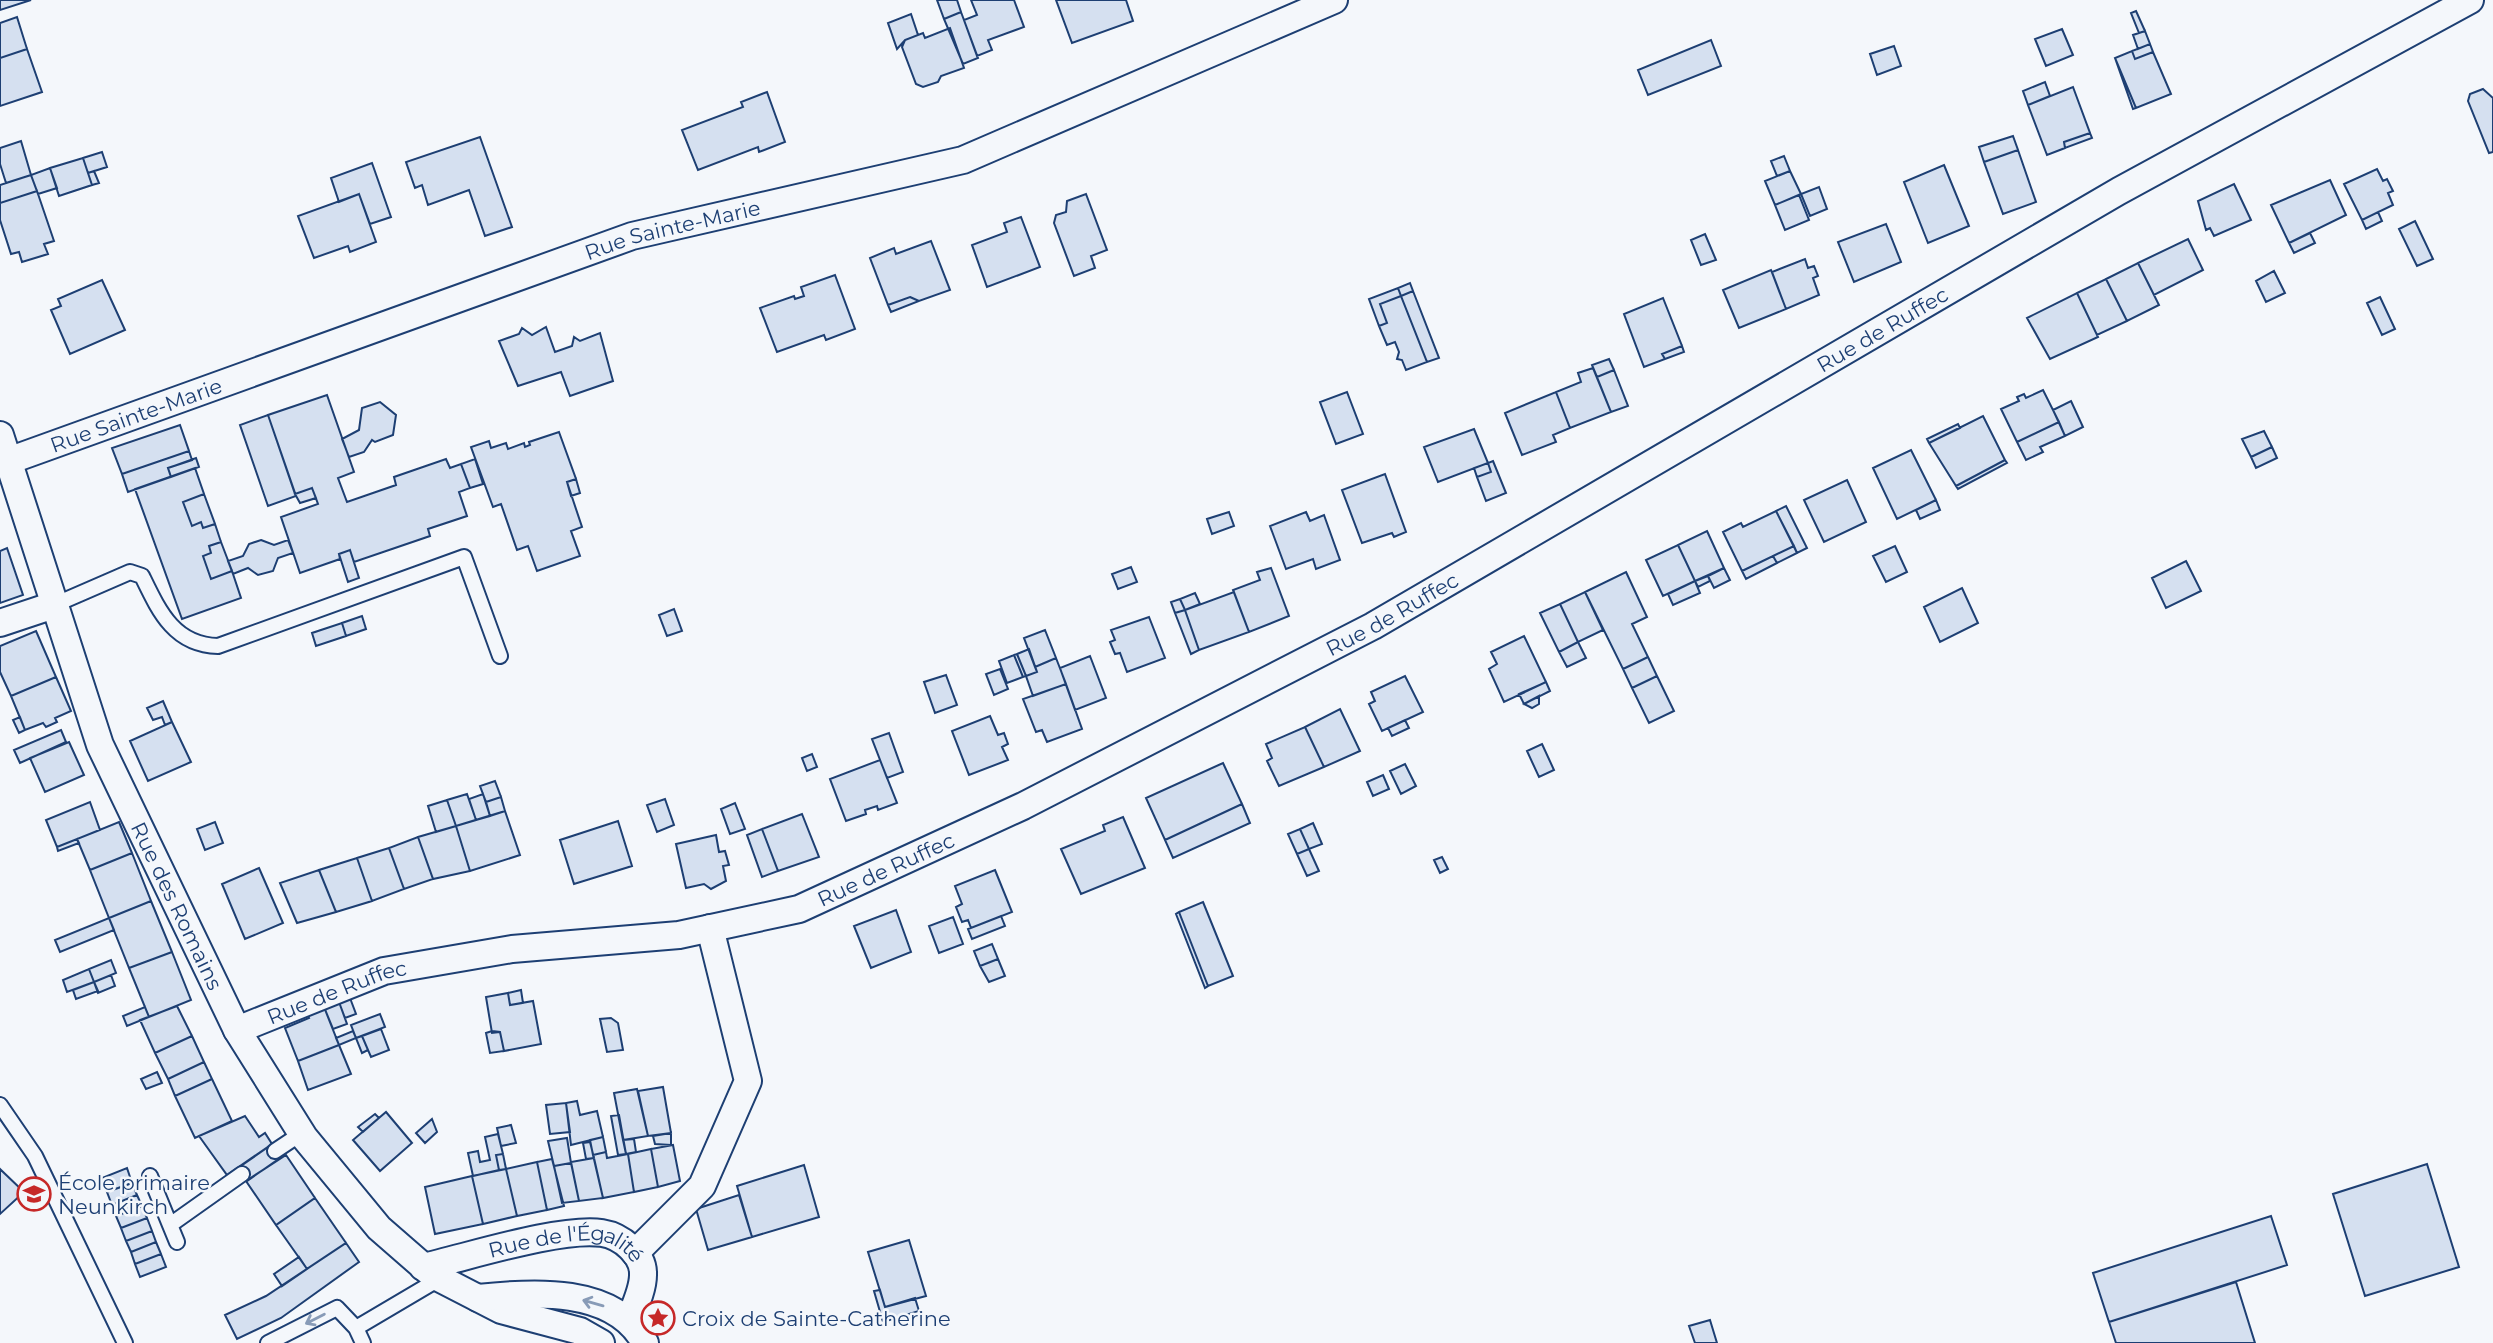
<svg xmlns="http://www.w3.org/2000/svg" width="2493" height="1343" font-family="Montserrat,sans-serif">
<style>
.building{fill:#d5e0f0;stroke:#1d3f73;stroke-width:2}
.lines{fill:none;stroke-linecap:round;stroke-linejoin:round}
.lane-casing{stroke:#1d3f73;stroke-width:18}
.street-casing{stroke:#1d3f73;stroke-width:30}
.lane{stroke:#f4f7fb;stroke-width:14}
.street{stroke:#f4f7fb;stroke-width:26}
.oneway{stroke:#889bb7}
.labels{text-anchor:middle;dominant-baseline:central;stroke-width:5;stroke-linejoin:round;paint-order:stroke}
.street-label{font-size:21px;fill:#1d3f73;stroke:#f4f7fb}
.poi-label{font-size:21px;fill:#1d3f73;stroke:#f4f7fb;text-anchor:start}
</style>
<rect width="100%" height="100%" fill="#f4f7fb"/>
<path class="building" d="M0 0H31L0 10Z
M937 0H957L961 12 944 19Z
M971 0H1014L1024 27 988 40 992 50 977 56 964 20 977 15Z
M1056 0H1126L1133 21 1072 43Z
M2136 11 2145 31 2139 33 2131 13Z
M961 12 978 58 963 64 944 19Z
M911 14 918 35 905 40 897 49 888 23Z
M17 17 27 49 0 58V23Z
M950 28 964 68 941 76 938 82 923 87 916 84 902 47 905 40 923 33 925 38Z
M2062 29 2073 55 2046 66 2035 39Z
M2145 31 2150 44 2138 49 2133 35Z
M1711 40 1721 66 1648 95 1638 70Z
M2150 44 2153 52 2135 59 2132 51Z
M1894 46 1901 66 1877 75 1870 54Z
M27 49 42 92 0 106V58Z
M2132 51 2135 59 2153 52 2171 94 2136 108 2115 58Z
M2115 58 2136 108 2133 109Z
M2045 82 2050 96 2028 105 2023 91Z
M2073 87 2090 133 2064 142 2065 148 2047 155 2028 105Z
M2483 89 2493 98V152L2489 153 2468 101 2470 94Z
M767 92 785 142 759 152 758 147 698 170 682 130 743 107 741 102Z
M2090 133 2092 138 2065 148 2064 142Z
M2013 136 2018 150 1984 162 1979 147Z
M480 137 512 227 485 236 469 190 428 205 422 185 415 188 406 162Z
M21 141 31 175 6 183 0 164V148Z
M2018 150 2036 202 2003 214 1984 162Z
M102 152 107 167 88 173 83 158Z
M1784 156 1790 171 1777 176 1771 161Z
M83 158 92 185 59 196 50 168Z
M372 163 391 217 370 224 359 194 339 202 331 178Z
M1944 165 1969 226 1928 243 1904 182Z
M50 168 57 188 38 194 31 175Z
M2377 169 2383 181 2387 179 2393 191 2388 193 2393 205 2362 220 2344 184Z
M94 171 99 183 92 185 88 173Z
M1790 171 1801 194 1775 205 1765 181Z
M31 175 37 191 0 203V185Z
M2330 180 2346 215 2289 243 2271 205Z
M2234 184 2251 220 2214 236 2210 228 2206 230 2198 201Z
M1819 187 1827 209 1810 216 1801 194Z
M37 191 54 241 44 244 48 254 22 262 19 252 11 254 0 220V203Z
M359 194 376 242 350 252 348 246 314 258 298 216Z
M1086 194 1107 250 1091 256 1095 268 1074 276 1054 223 1056 215 1066 212 1067 201Z
M1799 195 1809 220 1785 230 1775 205Z
M2378 212 2382 221 2366 229 2362 220Z
M1021 217 1040 267 987 287 972 245 1007 232 1004 223Z
M2415 221 2433 259 2417 266 2399 229Z
M1886 224 1901 262 1854 282 1838 242Z
M2310 233 2315 243 2294 253 2289 243Z
M1705 234 1716 260 1701 265 1691 240Z
M2188 239 2203 270 2154 295 2138 263Z
M931 241 950 290 919 301 910 297 888 305 870 258 894 248 896 254Z
M1805 259 1808 268 1814 266 1818 276 1813 278 1819 295 1786 309 1772 272Z
M2138 263 2159 305 2127 321 2106 279Z
M1771 270 1786 309 1739 328 1723 290Z
M2274 271 2285 293 2266 302 2256 281Z
M835 275 855 329 826 340 824 335 777 352 760 308 794 296 795 299 804 296 801 287Z
M2106 279 2127 321 2097 335 2077 293Z
M102 280 125 330 70 354 51 310 61 306 58 299Z
M1410 283 1413 291 1401 296 1398 288Z
M1398 288 1401 296 1380 304 1387 323 1379 326 1369 299Z
M1413 291 1439 358 1427 362 1401 296Z
M2077 293 2098 337 2050 359 2027 318Z
M1401 296 1427 362 1406 370 1402 360 1397 359 1399 352 1395 342 1387 345 1379 326 1387 323 1380 304Z
M910 297 919 301 891 312 888 305Z
M2380 297 2395 329 2382 335 2367 303Z
M1663 298 1682 346 1662 354 1665 359 1644 367 1624 314Z
M546 327 555 352 572 346 574 337 580 341 600 333 613 381 570 396 561 372 518 386 499 341 519 334 522 328 532 335Z
M1682 346 1684 352 1665 359 1662 354Z
M1609 359 1614 370 1597 377 1592 365Z
M1593 368 1611 412 1570 428 1556 392 1581 382 1578 373Z
M1614 370 1628 406 1611 412 1597 377Z
M2043 390 2059 422 2017 442 2001 409 2019 401 2017 397 2024 394 2026 398Z
M1347 392 1363 434 1336 444 1320 402Z
M1556 392 1570 428 1553 435 1556 442 1522 455 1505 413Z
M327 395 354 472 338 478 347 502 396 485 394 477 446 459 450 468 461 464 470 488 459 492 467 516 428 529 430 536 354 562 350 550 339 554 340 559 300 573 281 517 318 504 312 488 295 494 268 415Z
M2071 401 2083 427 2065 436 2053 410Z
M380 402 396 415 393 435 375 442 372 440 364 452 349 457 342 439 359 430 362 408Z
M268 415 296 496 268 506 240 425Z
M1983 416 2005 460 1956 486 1929 443Z
M2059 422 2065 436 2040 447 2043 452 2026 460 2017 442Z
M1958 424 1960 428 1929 443 1927 439Z
M180 425 189 451 122 474 112 448Z
M1474 429 1488 463 1438 482 1424 447Z
M2264 431 2272 447 2251 457 2242 439Z
M559 432 576 479 567 482 582 527 571 531 580 556 537 571 528 546 517 550 501 504 493 507 471 447 489 441 491 448 506 443 508 449 524 443 525 447 530 445 529 442Z
M2272 447 2277 458 2256 468 2251 457Z
M1911 450 1936 500 1897 519 1873 468Z
M189 451 192 460 168 468 171 477 128 492 122 474Z
M196 458 199 467 171 477 168 468Z
M475 459 483 484 470 488 461 464Z
M2005 460 2007 463 1958 489 1956 486Z
M1493 461 1506 493 1486 501 1477 477 1491 472 1488 463Z
M1488 463 1491 472 1477 477 1474 468Z
M195 468 204 494 183 502 192 526 201 522 203 528 215 524 221 542 209 546 211 553 203 556 211 579 232 571 241 598 182 619 135 489Z
M1385 474 1406 532 1394 537 1392 533 1362 543 1342 490Z
M576 479 580 493 571 496 567 482Z
M1847 480 1866 522 1824 542 1804 500Z
M312 488 316 498 300 503 295 494Z
M204 494 215 524 203 528 201 522 192 526 183 502Z
M1936 500 1940 510 1920 519 1916 510Z
M1786 506 1807 548 1797 553 1776 511Z
M1776 511 1794 546 1742 571 1723 532 1741 523 1743 527Z
M1229 512 1234 526 1212 534 1207 519Z
M1306 512 1310 521 1324 515 1340 560 1316 569 1313 559 1286 569 1270 526Z
M1707 531 1724 568 1695 581 1678 545Z
M261 540 274 545 288 540 293 553 278 558 273 571 258 575 248 568 233 574 228 561 243 556 249 544Z
M221 542 232 571 211 579 203 556 211 553 209 546Z
M1678 545 1695 581 1663 596 1646 560Z
M1794 546 1797 553 1777 563 1773 556Z
M1895 546 1907 572 1886 582 1873 556Z
M7 548 23 595 0 603V551Z
M350 550 359 578 348 582 339 554Z
M1773 556 1777 563 1746 579 1742 571Z
M2186 561 2201 591 2166 608 2152 578Z
M1131 567 1137 582 1118 589 1112 574Z
M1271 568 1289 616 1249 632 1233 590 1260 580 1257 572Z
M1724 568 1730 580 1714 588 1708 576Z
M1626 572 1647 617 1632 624 1648 657 1623 669 1585 592Z
M1708 576 1710 581 1698 587 1695 581Z
M1695 581 1700 593 1673 605 1668 594Z
M1962 588 1978 623 1940 642 1924 607Z
M1234 592 1249 632 1199 650 1185 610Z
M1585 592 1603 630 1578 642 1560 604Z
M1195 593 1200 604 1185 610 1180 599Z
M1180 599 1185 610 1175 613 1171 602Z
M1560 604 1578 642 1559 652 1540 613Z
M674 609 682 631 667 636 659 615Z
M1185 610 1199 650 1191 654 1175 613Z
M362 616 366 629 346 636 342 623Z
M1149 617 1165 658 1127 672 1120 653 1115 654 1110 642 1115 640 1111 630Z
M342 623 346 636 316 646 312 633Z
M1045 630 1056 658 1035 667 1024 638Z
M36 631 56 677 11 696 0 672V646Z
M1524 636 1546 682 1504 702 1489 669 1497 664 1491 652Z
M1578 642 1586 658 1567 667 1559 652Z
M1029 649 1037 672 1026 676 1017 654Z
M1017 654 1026 676 1023 677 1014 655Z
M1014 655 1023 677 1007 683 999 661Z
M1090 656 1106 698 1075 710 1060 668Z
M1648 657 1657 676 1632 688 1623 669Z
M1056 658 1066 684 1033 696 1026 676 1037 672 1035 667Z
M1000 669 1008 689 994 695 986 674Z
M946 675 957 705 935 713 924 682Z
M1405 676 1423 712 1382 731 1369 704 1375 701 1371 692Z
M1657 676 1674 711 1649 723 1632 688Z
M56 677 71 711 55 718 57 722 46 727 43 723 25 730 11 696Z
M1546 682 1550 691 1524 704 1519 694Z
M1066 684 1082 729 1047 742 1042 730 1036 732 1023 699Z
M1539 696V704L1532 708 1524 704Z
M163 701 172 722 165 725 162 717 153 720 147 708Z
M1340 709 1360 751 1324 767 1305 727Z
M990 716 998 735 1004 733 1008 744 1002 747 1008 760 969 775 952 731Z
M20 717 25 730 19 733 13 720Z
M1405 720 1409 728 1392 736 1388 728Z
M172 722 191 762 148 781 130 741Z
M1305 727 1324 767 1279 786 1267 761 1272 758 1266 744Z
M61 730 66 742 20 763 14 750Z
M889 733 903 772 887 778 872 739Z
M69 742 84 775 45 792 30 758Z
M1542 744 1554 770 1539 777 1527 751Z
M812 754 817 767 807 771 802 758Z
M880 760 897 803 878 810 877 806 865 810 866 814 846 821 830 779Z
M1223 763 1242 804 1165 840 1146 798Z
M1405 764 1416 786 1401 794 1390 771Z
M1383 775 1389 789 1373 796 1367 782Z
M495 781 501 797 486 802 480 786Z
M467 794 476 820 456 826 447 800Z
M483 794 490 816 476 820 469 799Z
M501 797 505 811 490 816 486 802Z
M665 799 674 825 657 832 647 805Z
M447 800 456 826 436 832 428 806Z
M90 802 100 830 57 847 46 820Z
M735 803 745 829 730 834 721 809Z
M1242 804 1250 823 1173 858 1165 840Z
M505 811 520 855 470 871 456 826Z
M802 814 819 857 778 871 762 829Z
M1123 817 1145 868 1081 894 1061 849 1105 831 1103 825Z
M618 821 632 866 574 884 560 840Z
M119 822 132 853 90 870 77 839Z
M215 822 223 843 205 850 197 829Z
M1313 823 1322 844 1309 849 1300 829Z
M456 826 470 871 433 879 418 837Z
M762 829 778 871 762 877 747 835Z
M1300 829 1309 849 1297 854 1288 834Z
M716 835 719 852 725 851 729 865 723 866 726 881 711 889 704 884 686 888 676 844Z
M418 837 433 879 404 889 389 848Z
M77 839 79 843 58 851 57 847Z
M389 848 404 889 372 901 357 858Z
M1309 849 1319 871 1307 876 1297 854Z
M132 853 151 901 109 918 90 870Z
M1442 857 1448 869 1440 873 1434 860Z
M357 858 372 901 336 912 319 870Z
M259 868 283 923 245 939 222 884Z
M319 870 336 912 297 923 280 883Z
M995 870 1012 912 971 928 968 920 962 922 956 907 962 904 955 886Z
M151 901 172 952 129 968 109 918Z
M1203 902 1233 976 1208 986 1179 912Z
M896 910 911 952 871 968 854 926Z
M1179 912 1208 986 1205 988 1176 914Z
M1001 916 1005 926 972 939 968 929Z
M953 917 963 944 939 953 929 926Z
M109 918 114 930 60 952 55 940Z
M992 944 998 959 980 966 974 951Z
M172 952 191 1000 149 1017 129 968Z
M998 959 1005 976 989 982 980 966Z
M111 960 116 973 94 982 89 969Z
M89 969 94 982 67 992 63 980Z
M111 975 115 986 98 993 94 982Z
M94 982 98 991 76 999 73 990Z
M521 990 523 1003 510 1005 508 993Z
M508 993 510 1005 533 1001 541 1044 504 1051 500 1032 492 1033 486 997Z
M350 998 356 1014 345 1018 339 1002Z
M339 1002 347 1024 333 1029 324 1007Z
M177 1006 192 1036 155 1053 140 1020Z
M145 1007 149 1017 127 1026 123 1016Z
M324 1007 339 1045 298 1061 285 1028 309 1018 307 1014Z
M380 1014 385 1027 356 1038 351 1025Z
M611 1018 618 1023 623 1050 607 1052 600 1019Z
M381 1029 389 1050 371 1057 362 1036Z
M353 1031 356 1038 339 1045 336 1038Z
M492 1031 500 1032 504 1051 490 1053 486 1033Z
M192 1036 204 1062 168 1079 155 1053Z
M362 1036 368 1050 362 1053 356 1038Z
M339 1045 351 1074 308 1090 298 1061Z
M204 1062 212 1079 175 1096 168 1079Z
M157 1072 162 1083 146 1089 141 1079Z
M212 1079 232 1121 195 1138 175 1096Z
M663 1087 671 1133 648 1136 638 1091Z
M637 1089 648 1136 623 1140 614 1093Z
M577 1101 580 1115 597 1111 603 1137 571 1145 566 1103Z
M566 1103 570 1132 550 1134 546 1105Z
M386 1112 412 1143 380 1171 353 1140Z
M375 1114 379 1118 363 1132 358 1127Z
M619 1115 626 1154 618 1155 611 1116Z
M245 1116 259 1137 265 1133 272 1144 227 1175 199 1136Z
M432 1119 437 1132 425 1143 416 1133Z
M511 1125 516 1143 501 1146 497 1128Z
M671 1133V1145L655 1144 653 1136Z
M498 1134 503 1154 496 1155 499 1170 473 1176 468 1153 478 1151 480 1162 490 1160 485 1137Z
M603 1137 606 1152 593 1155 590 1140Z
M567 1138 571 1163 554 1166 548 1141Z
M634 1139 636 1152 626 1154 623 1140Z
M590 1142 594 1158 586 1159 583 1143Z
M271 1145 280 1158 247 1181 238 1168Z
M673 1145 680 1181 658 1187 651 1149Z
M651 1149 658 1187 634 1192 628 1154Z
M606 1152 607 1158 628 1154 634 1192 603 1198 593 1155Z
M503 1154 506 1169 499 1170 496 1155Z
M286 1155 315 1198 276 1225 246 1181Z
M594 1158 603 1198 579 1201 571 1162Z
M552 1159 564 1206 547 1210 537 1162Z
M537 1162 547 1210 517 1216 506 1169Z
M571 1163 579 1201 562 1203 554 1166Z
M2427 1164 2459 1267 2365 1296 2333 1194Z
M804 1165 819 1217 752 1237 737 1186Z
M127 1168 132 1183 107 1192 102 1178Z
M0 1169 24 1192 0 1214Z
M506 1169 517 1216 483 1224 472 1176Z
M472 1176 483 1224 435 1234 425 1187Z
M132 1183 137 1195 112 1205 107 1192Z
M137 1195 142 1206 116 1216 112 1205Z
M739 1195 752 1237 708 1250 696 1209Z
M315 1198 346 1243 307 1269 276 1225Z
M142 1206 147 1218 121 1228 116 1216Z
M2271 1216 2287 1265 2109 1322 2093 1273Z
M147 1218 152 1231 126 1241 121 1228Z
M152 1231 156 1242 131 1252 126 1241Z
M909 1240 926 1296 885 1307 868 1252Z
M156 1242 161 1254 135 1264 131 1252Z
M346 1243 359 1262 281 1318 237 1339 225 1315 266 1296Z
M161 1254 166 1267 140 1277 135 1264Z
M299 1257 307 1269 282 1286 274 1274Z
M2236 1282 2255 1343H2116L2109 1322Z
M880 1290 885 1307 915 1298 919 1311 883 1322 874 1291Z
M1710 1320 1717 1343H1695L1689 1326Z"/>
<g class="lines">
<defs>
<path id="lane" d="M54 605 130 572 142 576C159 611 174 645 218 646L464 557 500 656
M0 1105 35 1156 125 1343
M275 1151 302 1133
M150 1176 170 1225 242 1174
M170 1225 177 1242
M268 1343 337 1308 356 1328
M363 1343 356 1328 439 1279"/>
<g id="street">
<path id="s1" d="M0 435 100 745 237 1030 304 1137 379 1228 433 1275 501 1310 580 1331 601 1343"/>
<path id="s2" d="M8 461 632 236 963 160 1334 0"/>
<path d="M0 623 54 605"/>
<path id="s3" d="M237 1030 384 971 512 949 679 935 799 909 1023 806 1373 626 2119 191 2470 0"/>
<path d="M635 1253 702 1186 748 1081 710 928"/>
<path id="s4" d="M423 1267C468 1257 560 1227 602 1233 621 1236 644 1254 643 1275 643 1290 634 1308 629 1321"/>
<path d="M478 1298C532 1292 615 1286 645 1343"/>
</g>
</defs>
<use href="#lane" class="lane-casing"/>
<use href="#street" class="street-casing"/>
<use href="#lane" class="lane"/>
<use href="#street" class="street"/>
</g>
<defs><path id="oneway-shaft" d="M-6 0H5M1.5-3L5.5 0L1.5 3" fill="none" stroke-width="1.6" stroke-linecap="round" stroke-linejoin="round" transform="scale(1.75)"/></defs>
<g class="oneway">
<use href="#oneway-shaft" transform="translate(593 1303) rotate(-164)"/>
<use href="#oneway-shaft" transform="translate(315 1319) rotate(153)"/>
</g>
<defs>
<symbol id="school-ring" viewBox="-11 -11 22 22"><circle r="9.5" fill="#f4f7fb" stroke="#c62828" stroke-width="1.5"/><path d="M0-5L7-2L0 1L-7-2ZM-4 1L0 2.5L4 1V4Q0 6-4 4Z" fill="#c62828"/></symbol>
<symbol id="sight-ring" viewBox="-11 -11 22 22"><circle r="9.5" fill="#f4f7fb" stroke="#c62828" stroke-width="1.5"/><path d="M0-6L1.8-2.2L6-1.7L2.9 1.2L3.7 5.4L0 3.3L-3.7 5.4L-2.9 1.2L-6-1.7L-1.8-2.2Z" fill="#c62828"/></symbol>
</defs>
<g fill-rule="evenodd">
<use href="#school-ring" x="15" y="1175" width="38" height="38"/>
<use href="#sight-ring" x="639" y="1299" width="38" height="38"/>
</g>
<g class="labels">
<g class="street-label">
<text stroke="none"><textPath href="#s2" startOffset="704">Rue Sainte-Marie</textPath></text>
<text stroke="none"><textPath href="#s3" startOffset="1808">Rue de Ruffec</textPath></text>
<text stroke="none"><textPath href="#s2" startOffset="136">Rue Sainte-Marie</textPath></text>
<text stroke="none"><textPath href="#s3" startOffset="1241">Rue de Ruffec</textPath></text>
<text stroke="none"><textPath href="#s3" startOffset="674">Rue de Ruffec</textPath></text>
<text stroke="none"><textPath href="#s1" startOffset="504">Rue des Romains</textPath></text>
<text stroke="none"><textPath href="#s3" startOffset="107">Rue de Ruffec</textPath></text>
<text stroke="none"><textPath href="#s4" startOffset="149">Rue de l'Égalité</textPath></text>
</g>
<g class="poi-label">
<text x="58" y="1182">École primaire<tspan x="58" dy="24">Neunkirch</tspan></text>
<text x="682" y="1318">Croix de Sainte-Catherine</text>
</g>
</g>
</svg>
